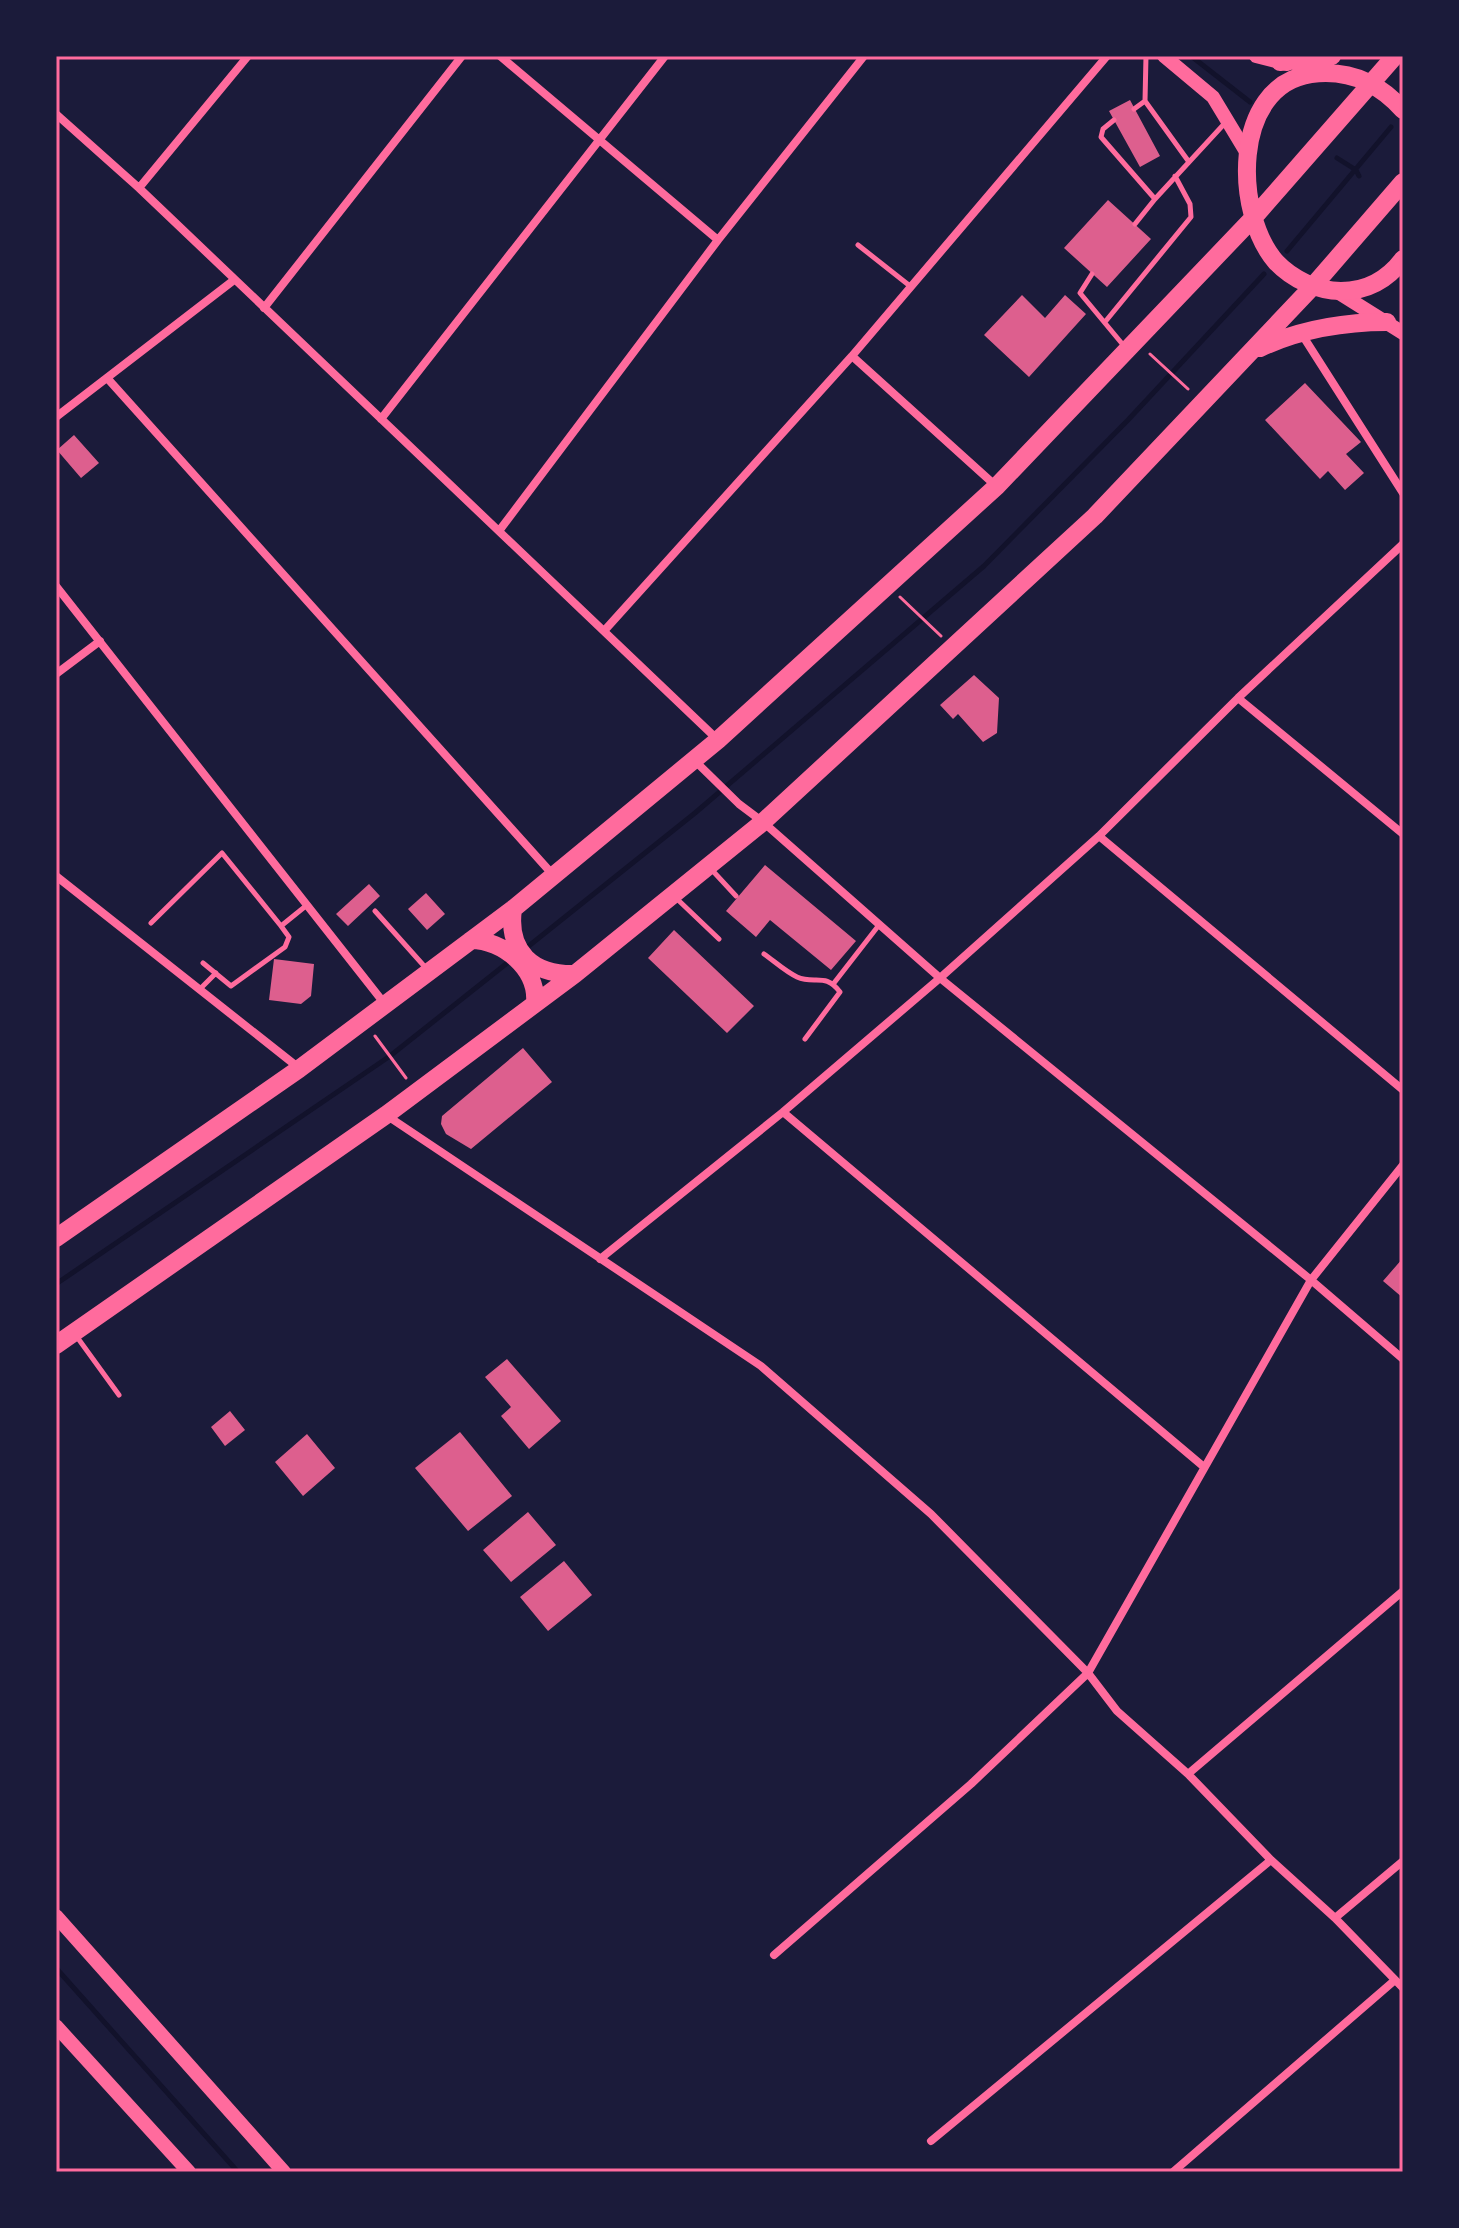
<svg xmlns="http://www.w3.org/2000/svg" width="1459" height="2228" font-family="'Nunito Sans',sans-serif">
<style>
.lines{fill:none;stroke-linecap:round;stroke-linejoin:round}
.stream{stroke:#12122b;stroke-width:5}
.building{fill:#dd5f8e}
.path{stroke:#ff6b9d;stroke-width:3}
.service{stroke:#ff6b9d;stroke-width:5}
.minor{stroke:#ff6b9d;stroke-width:8}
.secondary{stroke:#ff6b9d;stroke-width:14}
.trunk{stroke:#ff6b9d;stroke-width:18}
.neatline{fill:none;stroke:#ff6b9d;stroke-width:3}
</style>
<rect width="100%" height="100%" fill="#1b1b3a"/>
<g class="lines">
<path class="stream" d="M1191 56 1250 102
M1337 158 1356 170 1359 176
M1287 251 1391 127
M525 949 695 813 984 566 1128 420 1264 274
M56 1284 390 1056 511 960
M56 1968 238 2172"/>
</g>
<path class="building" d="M1130 100 1160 156 1140 167 1109 111Z
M1108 200 1151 239 1107 287 1064 248Z
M1022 295 1045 318 1065 295 1086 314 1029 377 984 335Z
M1305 383 1361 442 1346 454 1364 473 1345 490 1328 471 1320 479 1265 420Z
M74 435 99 463 81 478 57 450Z
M974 675 999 698 997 733 983 742 958 714 953 719 940 705Z
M765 865 856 941 831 970 770 920 756 937 726 911Z
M369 884 380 896 348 926 336 914Z
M426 893 445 914 427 930 408 909Z
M674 930 754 1006 727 1033 648 958Z
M274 959 314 964 311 996 301 1004 269 1000Z
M523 1048 552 1082 471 1149 446 1134 441 1124 442 1116Z
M1403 1258V1298L1383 1281Z
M507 1359 561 1421 529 1449 501 1416 511 1407 485 1377Z
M230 1411 245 1430 225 1446 211 1427Z
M460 1432 512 1496 468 1531 415 1468Z
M307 1434 335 1468 303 1496 275 1462Z
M528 1512 556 1545 511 1582 483 1550Z
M564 1561 592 1595 548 1631 520 1597Z"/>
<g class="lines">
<path class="path" d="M1150 354 1188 389
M900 597 941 636
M375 1036 406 1078"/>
<path class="service" d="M1146 56 1145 101 1189 162
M1134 109 1145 101
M1114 120 1103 129 1101 137 1155 199 1135 224
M1155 199 1225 123
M858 245 910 286
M1092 274 1080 293 1124 346
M1105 322 1191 217 1190 204 1175 176
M711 869 736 896
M676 898 719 939
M375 911 425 967
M151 923 222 853 281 926
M764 954C774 961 786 972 797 977 815 985 825 972 840 992L805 1039
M203 963 231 986 285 947 289 937 281 926 307 905
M834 983 879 925
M200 989 216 973
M77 1337 119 1395"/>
<path class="minor" d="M500 56 718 240
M56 114 139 188 718 740
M139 188 248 56
M264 308 462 56
M1301 333 1403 493
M852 356 996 486
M108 379 554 876
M56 417 234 280
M381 419 665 56
M499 531 718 240 864 56
M56 586 384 1003
M604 631 852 356 1107 56
M56 674 100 641
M1238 698 1403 834
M695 761 739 804 763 822 940 978 1311 1280 1403 1359
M1099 836 1403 1090
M56 876 299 1068
M783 1112 1204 1467
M386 1115 761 1366 931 1514 1088 1673 1117 1711 1188 1774 1271 1860 1335 1918 1403 1988
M600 1259 783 1112 940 978 1099 836 1238 698 1403 544
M1188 1774 1403 1591
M1335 1918 1403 1861
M774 1955 971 1784 1088 1673 1311 1280 1403 1165
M931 2141 1271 1860
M1173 2172 1395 1980"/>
<path class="secondary" d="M1164 56 1213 97 1248 155
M1256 56 1287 64
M1336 291 1403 333
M56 1916 284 2172
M56 2026 189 2172"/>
<path class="trunk" d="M1280 62 1332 56
M1403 110C1379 83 1348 69 1311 74 1231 86 1234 214 1276 262 1292 279 1317 291 1341 291 1367 291 1388 279 1403 259
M1260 348C1301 329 1342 322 1387 322
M513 909C507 952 533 975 575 974
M471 940C503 940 538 969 535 1003
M56 1238 299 1069 513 909 718 740 997 486 1255 216 1395 56
M56 1345 386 1115 575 974 763 822 1095 516 1313 286 1403 182"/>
</g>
<rect width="1459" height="2228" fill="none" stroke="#1b1b3a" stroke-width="116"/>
<rect x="58" y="58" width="1343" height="2112" class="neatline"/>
</svg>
